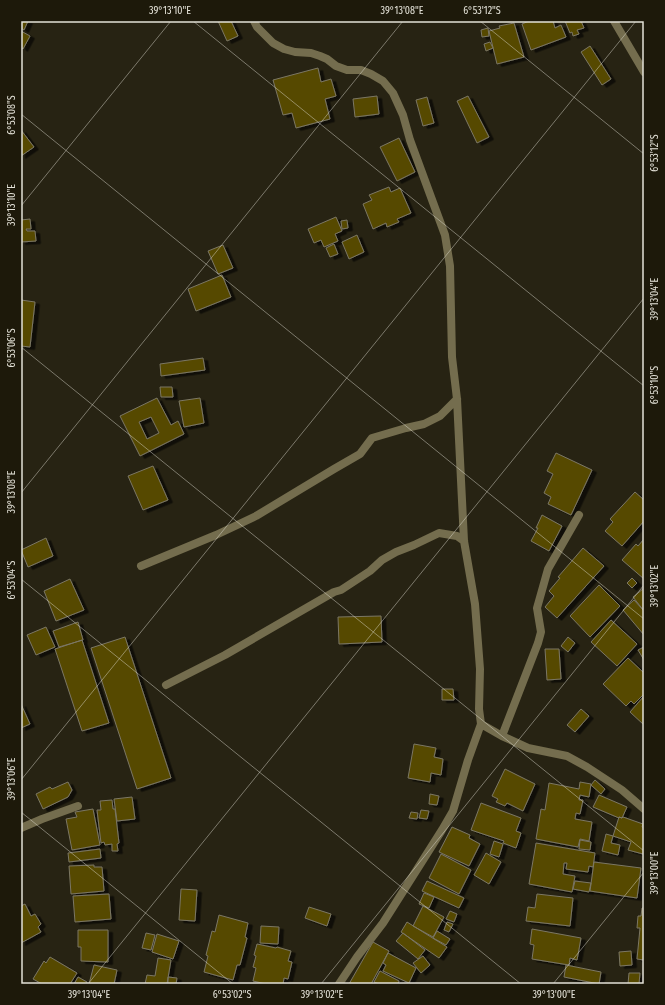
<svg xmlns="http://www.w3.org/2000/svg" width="665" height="1005" font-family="'Fira Sans Condensed',sans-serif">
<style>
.building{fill:#574802;stroke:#7b7764;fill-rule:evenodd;filter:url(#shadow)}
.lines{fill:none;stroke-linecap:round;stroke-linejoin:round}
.street{stroke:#746d4e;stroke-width:8}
.ticks{fill:none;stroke:#e4e2d8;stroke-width:1;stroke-opacity:0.45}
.neatline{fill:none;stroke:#e4e2d8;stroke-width:1.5}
.ticks-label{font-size:10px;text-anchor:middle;fill:#e4e2d8}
</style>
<defs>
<filter id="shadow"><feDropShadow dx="4.5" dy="2.5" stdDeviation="0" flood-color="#0009"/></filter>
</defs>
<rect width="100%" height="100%" fill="#272313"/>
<path class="building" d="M21 21H28L24 30 21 28Z
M218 21H231L238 36 227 41Z
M529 21H553L555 28 561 25 566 37 531 50 522 24Z
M565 21H581L584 28 577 30 579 34 573 36 572 32 570 33Z
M514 23 524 57 497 64 489 31 500 28 499 26Z
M488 28 489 36 482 37 481 30Z
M21 31 30 36 23 49 21 47Z
M490 42 493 48 486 51 484 44Z
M590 46 611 79 602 85 581 52Z
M318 68 321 82 331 79 336 96 325 99 330 119 296 128 292 113 283 115 273 80Z
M377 96 379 114 355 117 353 99Z
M468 96 489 137 477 143 457 101Z
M427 97 434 123 423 126 416 100Z
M21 130 34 147 21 156Z
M399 138 415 172 397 181 380 147Z
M389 187 391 192 400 188 411 213 397 219 399 222 387 227 386 223 373 229 363 204 372 200 369 195Z
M336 217 342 231 335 234 338 241 324 247 321 240 314 243 308 229Z
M30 219 31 229H26L27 231H35L36 241 21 242V220Z
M347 220 348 228 342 229 341 221Z
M357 235 364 252 349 259 342 242Z
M334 244 338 254 330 257 326 248Z
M223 245 233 268 218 274 208 251Z
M222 275 231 297 196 311 188 289Z
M21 300 35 302 30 347 21 346Z
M203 358 205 370 161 376 160 364Z
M160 387H172L173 397H161Z
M157 398 171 425 178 421 184 434 140 456 120 416ZM151 417 159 433 147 439 139 422Z
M200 398 204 423 184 427 179 401Z
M556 453 592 470 571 515 548 504 551 497 544 493 553 474 547 471Z
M153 466 168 500 143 510 128 476Z
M635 492 644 500V521L622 546 605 531 613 522 610 519Z
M542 515 562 526 549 551 531 541 538 528H536Z
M46 538 53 556 28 567 21 550Z
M644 539V579L622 560 636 544 638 546Z
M583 548 604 566 557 618 545 607 554 596 549 591 560 578 558 577Z
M632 578 637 583 632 588 627 583Z
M70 579 84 610 56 621 44 591Z
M599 585 620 606 590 637 570 616Z
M644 588V611L633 597Z
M634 600 644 611V635L623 610Z
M381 616 382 642 339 644 338 617Z
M611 620 637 644 617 666 591 642Z
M78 622 83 640 59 647 53 631Z
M46 627 55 647 36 655 27 635Z
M125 637 171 778 137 789 91 648Z
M568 637 575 643 568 652 561 646Z
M82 640 109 723 82 731 55 649Z
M644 647V660L638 650Z
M545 649H559L561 679 547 680Z
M628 658 644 673V694L634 704 631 701 626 706 603 684Z
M442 689H453L454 700H442Z
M644 696V725L630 712Z
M21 704 30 724 21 728Z
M581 709 589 716 575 732 567 725Z
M414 744 436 748 434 757 443 759 441 775 431 773 430 782 408 778Z
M505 769 535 784 523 811 507 803 505 806 496 802 498 799 492 796Z
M595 780 605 789 601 794 591 785Z
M68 782 72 790 68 797 43 809 36 794 50 787 52 789Z
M580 782 591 784 589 797 580 795 579 800H583L580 814 576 813 575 819 592 822 589 841 580 839 578 847 536 839 541 809 545 810 549 783 579 789Z
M430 794 439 796 437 805 429 804Z
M599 795 627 807 622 818 619 817V818L593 807Z
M132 797 135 819 117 821 114 799Z
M112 800 113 809H115L119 843 117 844 118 851H112V844L105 845 104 842 101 843 97 810H101L100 801Z
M481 803 521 818 516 831 521 833 516 848 503 843 504 841 471 830Z
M93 809 100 845 72 850 66 819 77 817 75 812Z
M421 810 429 811 427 819 419 818Z
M411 812 418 813 417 819 409 818Z
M619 817 622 818 623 817 643 824 642 827 644 828V851L643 854 628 850 631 842 613 836Z
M452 827 470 835 469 838 480 844 469 866 439 852Z
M606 834 613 836 611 843 620 845 618 855 602 851Z
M580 840 591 842 590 850 579 849Z
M494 841 503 844 499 857 490 854Z
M536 843 595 853 593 867 589 866 588 872 566 869 567 863H564L563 874 575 876 572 892 529 884Z
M100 849 101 858 69 862 68 853Z
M486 853 501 862 489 884 474 875Z
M441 854 471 870 459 894 429 878Z
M594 862 641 868 637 898 590 891Z
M94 865V867H102L104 891 71 894 69 866Z
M427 881 464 898 459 908 422 891Z
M575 881 591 883 589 892 573 889Z
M181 889 197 890 195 921 179 920Z
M424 893 434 897 429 908 419 904Z
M109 894 111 919 75 922 73 896Z
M537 894 573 898 570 926 526 921 528 907 535 908Z
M25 904 31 916 35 914 41 924 38 927 41 932 21 943V906Z
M423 906 444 917 433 937 413 926Z
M309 907 331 914 327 926 305 918Z
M642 908H644V960L637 959 640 928H637L638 916H641Z
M450 911 457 914 454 922 446 919Z
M219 915 248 923 245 937 247 938 240 965H237L233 980 204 972 208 956 206 955 212 931 215 932Z
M407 922 447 947 439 958 401 932Z
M447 922 453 924 449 932 444 930Z
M261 926 279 927 278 944 260 943Z
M532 929 581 938 577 960 570 958 569 965 532 959 534 945 530 944Z
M78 930H108V962L81 961V947H78Z
M437 931 450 939 446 945 433 938Z
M146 933 155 935 151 950 142 948Z
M403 933 425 950 418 959 396 941Z
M157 934 179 941 173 959 152 952Z
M373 942 389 951 371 984H349Z
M257 944 276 948 277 947 291 951 288 961 292 962 288 979 284 978 283 984H266L253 981 256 968 253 967 256 956 254 955Z
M631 951 632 965 620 966 619 952Z
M388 953 416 968 409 983 383 971 386 965 383 963Z
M423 956 430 965 421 973 413 963Z
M50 957 77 973 70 984H42L33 979 44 961 46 963Z
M158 958 171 960 167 984H145L147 975 155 976Z
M94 965 117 970 114 984H89Z
M566 965 601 972 599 984 564 977Z
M380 971 399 981 398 984H379L374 982Z
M629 973H640L639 984H628Z
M78 977 87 982 86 984H74Z
M168 977 177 978 176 984H168Z"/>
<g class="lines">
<path class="street" d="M254 21 257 27 273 43 284 49 295 52 311 53 320 56 327 59 336 66 347 70H361L371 74 383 81 393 93 403 115 410 140 445 235 450 266 452 357 457 399 464 541 475 604 480 669 479 709 481 724 502 736 528 748 567 756 587 767 622 790 644 809
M614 21 644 72
M141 566 216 535 256 516 334 469 360 454 372 438 406 428 424 424 440 416 457 399
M166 685 225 655 334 592 341 590 370 571 382 560 396 552 414 545 439 533 457 536 464 541
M502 736 538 643 541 632 537 608 548 569 579 515
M21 828 42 819 78 806
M339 984 357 957 383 923 442 830 453 811 468 760 481 724"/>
</g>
<path class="ticks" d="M193 21 644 386M480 21 644 154M21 114 644 619M21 206 171 21M21 347 644 851M21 493 403 21M21 579 521 984M21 780 636 21M21 812 233 984M88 984 644 298M321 984 644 585M553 984 644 872"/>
<rect width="665" height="1005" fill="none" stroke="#1d190a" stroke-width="44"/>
<rect x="22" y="22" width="621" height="961" class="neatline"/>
<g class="ticks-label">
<text x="170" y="14">39°13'10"E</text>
<text x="402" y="14">39°13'08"E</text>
<text x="482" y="14">6°53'12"S</text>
<text transform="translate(11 115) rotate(-90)" y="4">6°53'08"S</text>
<text transform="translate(654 153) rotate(-90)" y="4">6°53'12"S</text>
<text transform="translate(11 205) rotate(-90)" y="4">39°13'10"E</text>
<text transform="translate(654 299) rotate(-90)" y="4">39°13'04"E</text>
<text transform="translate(11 348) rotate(-90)" y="4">6°53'06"S</text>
<text transform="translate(654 385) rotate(-90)" y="4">6°53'10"S</text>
<text transform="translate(11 492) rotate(-90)" y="4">39°13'08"E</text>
<text transform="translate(11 580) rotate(-90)" y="4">6°53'04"S</text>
<text transform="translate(654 586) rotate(-90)" y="4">39°13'02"E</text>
<text transform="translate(11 779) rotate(-90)" y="4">39°13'06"E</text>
<text transform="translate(654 873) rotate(-90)" y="4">39°13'00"E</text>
<text x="89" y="998">39°13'04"E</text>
<text x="232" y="998">6°53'02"S</text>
<text x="322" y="998">39°13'02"E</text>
<text x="554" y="998">39°13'00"E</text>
</g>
</svg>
